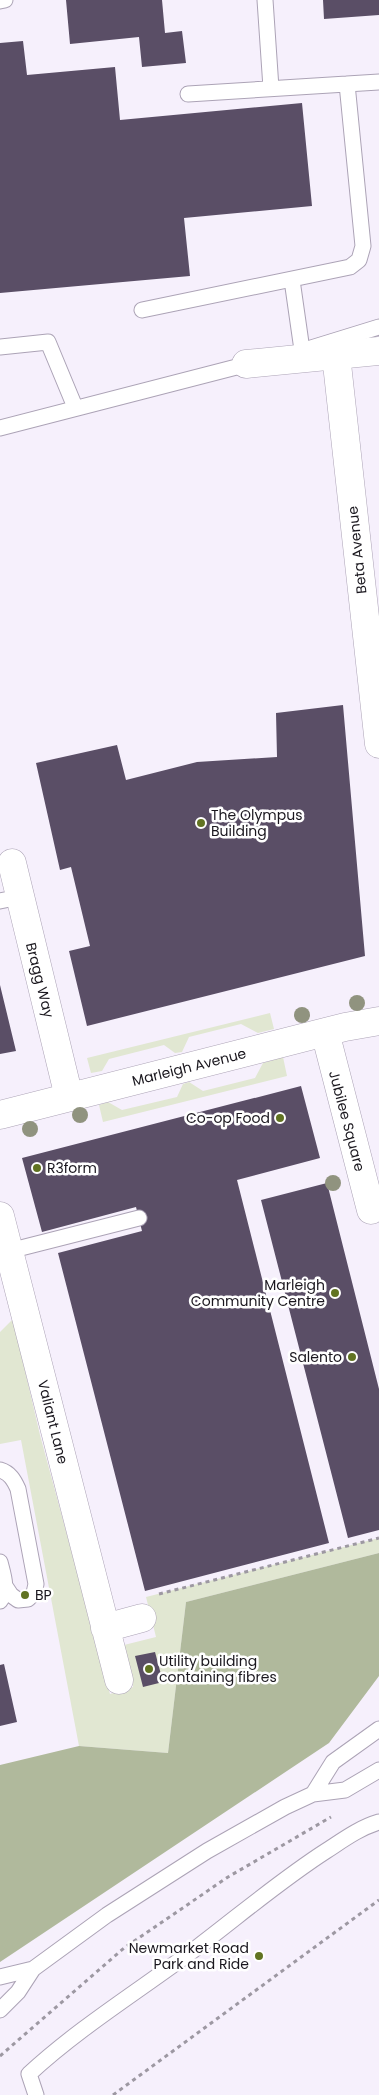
<svg xmlns="http://www.w3.org/2000/svg" width="379" height="2095" font-family="Poppins,sans-serif">
<style>
.green{fill:#e1e7d2}
.forest{fill:#b0b99c}
.building{fill:#5a4e66}
.lines{fill:none;stroke-linecap:round;stroke-linejoin:round}
.service-casing{stroke:#aca3b6;stroke-width:17}
.minor-casing{stroke:#aca3b6;stroke-width:29}
.path{stroke:#9d98a2;stroke-width:3;stroke-dasharray:4 4;stroke-linecap:butt}
.service{stroke:#fff;stroke-width:15}
.minor{stroke:#fff;stroke-width:28}
.tree{fill:#90937f}
.poi-dot{fill:#617322;stroke:#fff;stroke-width:2}
.labels{text-anchor:middle;dominant-baseline:central;stroke-width:5;stroke-linejoin:round;paint-order:stroke}
.street-label{font-size:14px;fill:#1a171e;stroke:#fff}
.poi-label{font-size:14px;fill:#1a171e;stroke:#fff;text-anchor:start}
</style>
<rect width="100%" height="100%" fill="#f6f0fc"/>
<path class="green" d="M270 1013 274 1029 258 1033 241 1024 189 1037 182 1052 175 1053 164 1045 109 1059 102 1071 91 1073 87 1058Z
M283 1057 287 1076 103 1122 99 1105 108 1102 122 1110 177 1097 183 1084 189 1082 203 1091 255 1078 263 1063Z
M13 1319 40 1435 110 1694 133 1687 124 1645 156 1637 146 1597 379 1538V1553L186 1602 168 1753 79 1746 21 1440 0 1444V1332Z"/>
<path class="forest" d="M379 1553V1676L329 1743 0 1962V1765L79 1746 168 1753 186 1602Z"/>
<path class="building" d="M66 0H162L165 33 182 31 186 63 142 67 139 37 70 44Z
M323 0H379V15L324 19Z
M23 41 27 75 115 67 120 120 302 103 312 206 184 218 190 276 0 293V43Z
M343 705 365 956 87 1026 69 951 90 946 71 867 60 870 36 763 117 745 126 780 197 762 277 757 276 713Z
M0 985 16 1051 0 1054Z
M301 1086 320 1158 237 1180 329 1543 145 1591 58 1253 142 1231 136 1207 42 1232 22 1158Z
M327 1183 379 1389V1530L348 1538 261 1200Z
M155 1652 163 1682 143 1687 135 1656Z
M4 1664 17 1722 0 1726V1665Z"/>
<g class="lines">
<defs>
<path id="service" d="M265 0 271 88
M0 1 5 0
M188 94 379 82
M292 280 302 350
M142 310 350 267 359 260 363 246 347 84
M0 347 48 342 75 407
M311 348 379 327
M0 428 252 363
M0 901 20 897
M9 1251 139 1218
M0 1470C10 1473 14 1480 18 1489L36 1584 34 1593 28 1599 18 1600 11 1595 5 1586
M0 1562C3 1574 9 1590 0 1601
M313 1794 333 1762 379 1729
M0 1977 33 1969
M0 2010 18 1992 33 1969 107 1915 207 1851 285 1807 313 1794 345 1790 379 1770
M36 2095 29 2074C81 2026 142 1989 199 1946 241 1914 281 1880 326 1851 343 1840 359 1828 379 1822"/>
<path id="minor" d="M336 355 379 744
M246 364 379 351
M12 863 69 1097
M325 1032 371 1210
M0 1115 345 1027 379 1021
M0 1216 119 1680
M105 1628 142 1618"/>
</defs>
<use href="#service" class="service-casing"/>
<use href="#minor" class="minor-casing"/>
<path class="path" d="M159 1594 379 1538
M0 2056 124 1948 228 1877 331 1817
M113 2095 379 1900"/>
<use href="#service" class="service"/>
<use href="#minor" class="minor"/>
</g>
<g class="tree">
<circle cx="357" cy="1003" r="8"/>
<circle cx="302" cy="1015" r="8"/>
<circle cx="80" cy="1115" r="8"/>
<circle cx="30" cy="1129" r="8"/>
<circle cx="333" cy="1183" r="8"/>
</g>
<g class="poi-dot">
<circle cx="201" cy="823" r="5"/>
<circle cx="280" cy="1118" r="5"/>
<circle cx="37" cy="1168" r="5"/>
<circle cx="335" cy="1293" r="5"/>
<circle cx="352" cy="1357" r="5"/>
<circle cx="25" cy="1595" r="5"/>
<circle cx="149" cy="1669" r="5"/>
<circle cx="259" cy="1956" r="5"/>
</g>
<g class="labels">
<g class="street-label">
<text transform="translate(357 550) rotate(-96)">Beta Avenue</text>
<text transform="translate(40 980) rotate(76)">Bragg Way</text>
<text transform="translate(189 1067) rotate(-14)">Marleigh Avenue</text>
<text transform="translate(347 1121) rotate(75)">Jubilee Square</text>
<text transform="translate(53 1422) rotate(76)">Valiant Lane</text>
</g>
<g class="poi-label">
<text x="211" y="815">The Olympus<tspan x="211" dy="16">Building</tspan></text>
<text x="270" y="1118" text-anchor="end">Co-op Food</text>
<text x="47" y="1168">R3form</text>
<text x="325" y="1285" text-anchor="end">Marleigh<tspan x="325" dy="16">Community Centre</tspan></text>
<text x="342" y="1357" text-anchor="end">Salento</text>
<text x="35" y="1595">BP</text>
<text x="159" y="1661">Utility building<tspan x="159" dy="16">containing fibres</tspan></text>
<text x="249" y="1948" text-anchor="end">Newmarket Road<tspan x="249" dy="16">Park and Ride</tspan></text>
</g>
</g>
</svg>
